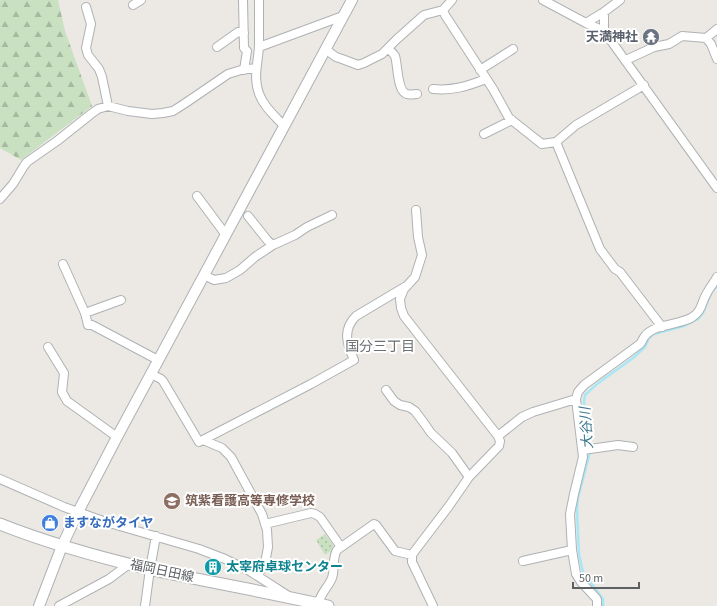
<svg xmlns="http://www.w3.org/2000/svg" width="717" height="606" font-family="'Source Sans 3','Noto Sans JP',sans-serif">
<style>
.forest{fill:url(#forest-firs)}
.park{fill:url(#park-dots)}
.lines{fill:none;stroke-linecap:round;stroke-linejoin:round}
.stream{stroke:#a8e7f6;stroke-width:2.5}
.minor-casing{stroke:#aeb2b4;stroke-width:10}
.tertiary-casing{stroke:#aeb2b4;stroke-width:12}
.secondary-casing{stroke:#adb2b4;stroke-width:13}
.minor{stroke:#fff;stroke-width:8}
.tertiary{stroke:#fff;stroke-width:10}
.secondary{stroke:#fff;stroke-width:11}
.labels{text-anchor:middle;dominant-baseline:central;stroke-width:4;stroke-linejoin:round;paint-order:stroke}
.worship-label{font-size:13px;font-weight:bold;fill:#5b616d;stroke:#fff;text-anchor:end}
.education-label{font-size:13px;font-weight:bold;fill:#785e54;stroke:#fff;text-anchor:start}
.shop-label{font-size:13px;font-weight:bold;fill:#366cbe;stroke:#fff;text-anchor:start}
.culture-label{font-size:13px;font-weight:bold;fill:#0d838f;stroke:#fff;text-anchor:start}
.street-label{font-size:13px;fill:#5b6062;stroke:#fff}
.neighbourhood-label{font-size:14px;fill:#6c7274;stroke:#fff}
.water-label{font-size:14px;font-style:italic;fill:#3f788e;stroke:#fff}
</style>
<defs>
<pattern id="forest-firs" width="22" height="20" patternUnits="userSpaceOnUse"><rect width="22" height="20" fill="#c9e1c1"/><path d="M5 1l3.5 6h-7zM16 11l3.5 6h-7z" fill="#a6baa0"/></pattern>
<pattern id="park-dots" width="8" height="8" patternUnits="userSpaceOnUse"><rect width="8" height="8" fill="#c9e1c1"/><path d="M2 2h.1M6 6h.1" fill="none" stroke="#a6baa0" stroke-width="1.8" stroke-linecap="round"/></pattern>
</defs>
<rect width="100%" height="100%" fill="#ece8e3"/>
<path class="forest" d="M0 0H58L65 31 92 106 21 160 0 148Z"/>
<path class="park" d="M325 534 333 545 332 550 325 555 316 540Z"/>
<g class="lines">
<path class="stream" d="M603 606V599L583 572 579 554 577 510 578 498 590 452 584 402 585 395 597 384 633 358 645 347 649 338 654 334 684 326 698 319 703 313 711 293 717 286"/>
<defs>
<path id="minor" d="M243 0 244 48 247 51 244 70
M259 0C259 15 259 31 259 46 258 64 252 80 261 98 266 109 276 117 284 126
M543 0 586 23 604 31 717 188
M133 5 141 0
M86 7 91 24 86 48 88 55 99 69 102 77 108 106
M443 10 445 15 493 89 509 118 542 144 556 142 576 125 644 85
M604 12V31
M586 23 604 12 620 0
M717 29 706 38 711 44 717 59
M217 47 238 32 244 33
M259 47 343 16
M325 49 336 57 342 59 358 65 364 63 382 54 397 39 424 15 443 10 452 0
M388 49C391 51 393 53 395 56 398 65 397 92 407 94 410 95 414 94 417 94
M626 60 654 47 669 44 682 36 706 38
M480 70 513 49
M433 89C454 91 467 86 486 79
M484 134 512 120
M556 142 600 249 615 269 620 272 662 327
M197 196 226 235
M0 199 13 184 24 166 27 162 57 141 91 114 98 109 108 106 128 111 152 114 163 113 173 111 184 104 228 74 241 70 256 68
M416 210 418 237 422 255 415 277 404 289 400 299 401 308 404 316 498 436
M248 216 268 241 273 245 295 235 307 227 332 215
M63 264 85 313 88 325H92L158 360
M204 275 214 280 226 278 240 270 255 257 273 245
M85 313 121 300
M48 347 64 373 62 392 67 401 117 437
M151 374 161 379 163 381 199 442 311 384 354 360C347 344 342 330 356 316L408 285
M386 390 394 401 400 405 409 407 415 411 424 423 431 433 452 453 469 477
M203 440 222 448 231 457 262 514 267 530 268 547 266 558 258 576
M583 450 618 445 633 447
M0 479 64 507 106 522 199 549 225 559 248 570 287 595
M265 524 311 513 315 514 320 517 341 547
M523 561 572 550
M59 606 109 579 129 564
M145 606 150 569 156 536
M318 606C319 594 328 588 332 578 335 569 332 558 337 550L374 524 376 525 395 551 412 555
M433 606 412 562V555L414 552 449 506 469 477 499 446 500 441 498 436 522 417 533 412 576 399
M597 606V600L596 598 581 582 576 574 572 550 570 514 574 494 583 457 576 399 578 392 584 385 640 344C642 342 643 338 645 336 654 324 678 325 691 318 703 311 701 302 707 293 710 287 714 283 717 277"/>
<path id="tertiary" d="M39 606 62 546 78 512 117 437 352 0"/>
<path id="secondary" d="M0 524C48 543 98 557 149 569 208 582 268 592 328 606"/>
</defs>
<use href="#minor" class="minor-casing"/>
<use href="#tertiary" class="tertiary-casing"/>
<use href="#secondary" class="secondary-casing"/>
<use href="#minor" class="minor"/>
<use href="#tertiary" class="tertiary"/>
<use href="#secondary" class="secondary"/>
</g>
<defs>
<symbol id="temple-disc" viewBox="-11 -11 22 22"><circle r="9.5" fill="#6b7280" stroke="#fff"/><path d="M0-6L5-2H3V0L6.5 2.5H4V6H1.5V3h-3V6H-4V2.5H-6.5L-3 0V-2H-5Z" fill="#fff"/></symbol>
<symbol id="school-disc" viewBox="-11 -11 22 22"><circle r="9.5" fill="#8d6e63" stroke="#fff"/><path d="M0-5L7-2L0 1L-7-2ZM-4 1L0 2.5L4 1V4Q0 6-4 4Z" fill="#fff"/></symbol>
<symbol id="shop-disc" viewBox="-11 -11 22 22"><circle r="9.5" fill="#3f7fe0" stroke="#fff"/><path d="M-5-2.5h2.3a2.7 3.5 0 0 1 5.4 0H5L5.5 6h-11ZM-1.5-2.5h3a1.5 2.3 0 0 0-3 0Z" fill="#fff"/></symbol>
<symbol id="building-disc" viewBox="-11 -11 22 22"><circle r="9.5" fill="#0f9aa8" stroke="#fff"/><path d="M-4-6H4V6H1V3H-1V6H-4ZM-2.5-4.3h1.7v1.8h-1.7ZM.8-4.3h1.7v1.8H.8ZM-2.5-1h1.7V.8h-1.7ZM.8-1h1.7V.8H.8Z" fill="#fff"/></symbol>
</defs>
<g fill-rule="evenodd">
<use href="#temple-disc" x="641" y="27" width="20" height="20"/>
<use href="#school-disc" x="162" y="491" width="20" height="20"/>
<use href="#shop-disc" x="40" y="513" width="20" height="20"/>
<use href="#building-disc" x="203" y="557" width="20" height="20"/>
</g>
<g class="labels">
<g class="worship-label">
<text x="638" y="37">天満神社</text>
</g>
<g class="education-label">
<text x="185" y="501">筑紫看護高等専修学校</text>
</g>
<g class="shop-label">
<text x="63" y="523">ますながタイヤ</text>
</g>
<g class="culture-label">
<text x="226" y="567">太宰府卓球センター</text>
</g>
<g class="street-label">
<text transform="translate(162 571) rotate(12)">福岡日田線</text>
</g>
<g class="neighbourhood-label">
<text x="380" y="347">国分三丁目</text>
</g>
<g class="water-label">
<text transform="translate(587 428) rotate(-94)">大谷川</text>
</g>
</g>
<path d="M573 582v6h66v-6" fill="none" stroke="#5b6062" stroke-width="2"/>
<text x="579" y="582" font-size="12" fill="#5b6062" stroke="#ffffff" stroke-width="3" paint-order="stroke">50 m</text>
</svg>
